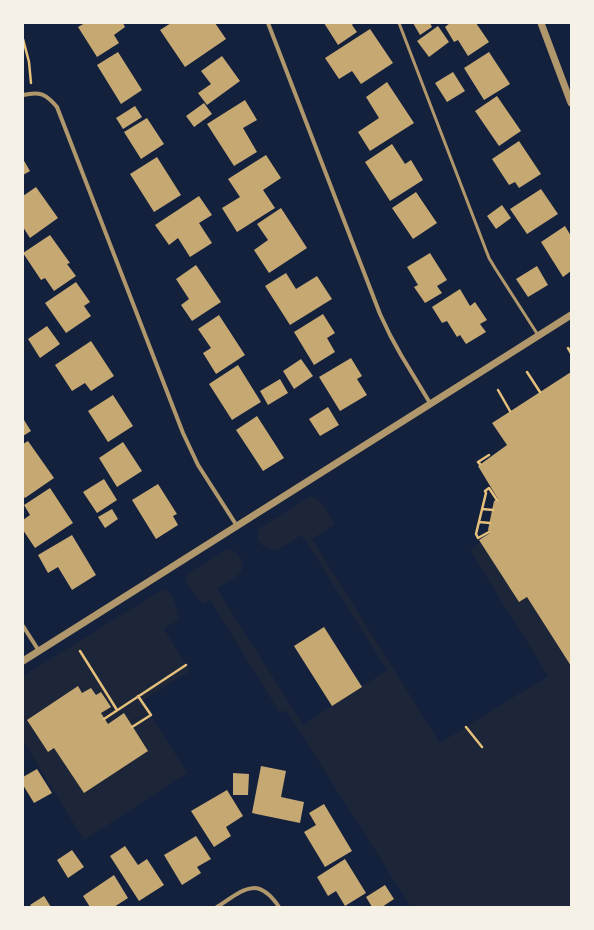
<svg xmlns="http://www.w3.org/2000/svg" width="594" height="930" font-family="'DM Sans',sans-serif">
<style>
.green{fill:#1d2539}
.building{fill:#c6a872}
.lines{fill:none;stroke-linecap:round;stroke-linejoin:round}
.path{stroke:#e5c07b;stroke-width:2.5}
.service{stroke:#b1986c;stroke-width:3}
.minor{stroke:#b1986c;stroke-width:4}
.tertiary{stroke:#b1986c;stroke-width:7}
</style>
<rect width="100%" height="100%" fill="#14213d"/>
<path class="green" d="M311 496C323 500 328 514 335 524L312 539 440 743 548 676 470 550 480 542 519 602 527 597 571 666V907H411L286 710 280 713 210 600 203 604C196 595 186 586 186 575L227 549C233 549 237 552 240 557 251 573 227 581 217 589L303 725 387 670 302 535C290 541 277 557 263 546 258 542 257 536 258 529Z
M163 589C175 593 176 609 179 619L164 629 190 671 142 701 187 773 84 840 23 741V676Z"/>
<path class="building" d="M85 23H123L125 27 114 35 119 43 97 57 78 27Z
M171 23H215L226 39 185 67 160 30Z
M324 23H354L352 25 357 32 338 45Z
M413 23H430L432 27 420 35Z
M450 23H476L489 42 468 56 458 40 454 42 445 27Z
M438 26 449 42 429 57 417 41Z
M370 29 393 63 361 84 352 71 339 79 325 58Z
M118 52 142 90 121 104 97 65Z
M489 52 510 84 484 100 464 68Z
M222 56 240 81 207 105 198 93 211 84 201 71Z
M453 72 465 91 447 102 435 83Z
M387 82 414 123 370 151 358 132 379 118 366 97Z
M497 96 521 131 499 146 475 111Z
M245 100 257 120 243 128 257 152 234 166 207 124Z
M204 103 212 114 194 127 186 116Z
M135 106 142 117 123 129 116 118Z
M147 118 164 144 141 159 124 132Z
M519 141 541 174 519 188 515 182 509 185 492 159Z
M392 144 405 164 411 160 423 180 390 201 365 162Z
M266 155 281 178 263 190 275 208 237 232 222 208 240 197 228 179Z
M157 157 181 195 154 212 130 174Z
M23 159 30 171 23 175Z
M36 187 58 218 30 238 23 227V196Z
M541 189 558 214 527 234 510 209Z
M416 192 437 223 413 239 392 208Z
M199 196 212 215 199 223 212 243 190 257 178 238 169 245 155 225Z
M502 205 511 218 496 229 487 216Z
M281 208 307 248 269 273 254 250 268 240 257 224Z
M565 226 571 236V271L563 277 541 242Z
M50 235 70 263 67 264 76 276 54 291 45 278 41 280 23 253Z
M430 253 447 280 437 286 442 293 425 303 414 287 418 285 407 267Z
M196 265 221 302 192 321 181 305 189 299 176 279Z
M537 266 548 285 528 297 516 279Z
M286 273 296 289 317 276 332 299 290 325 265 286Z
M76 282 90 302 84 306 91 316 66 333 45 303Z
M460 289 470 306 475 302 487 320 480 324 486 332 466 344 460 335 457 337 447 321 442 323 432 307Z
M323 314 335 333 327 338 335 352 314 365 294 332Z
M219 315 245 355 216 374 203 353 211 348 198 329Z
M47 326 60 344 40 358 28 339Z
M91 341 114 376 91 391 85 383 72 391 55 365Z
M351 358 362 376 357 379 367 395 340 411 319 377Z
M301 359 313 376 294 389 283 371Z
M238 365 261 402 232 420 209 384Z
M571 372V666L527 597 519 602 479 540 490 533 488 530 494 501 498 499 478 466 507 445 492 423Z
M280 379 288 393 268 405 260 391Z
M113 395 133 426 108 442 88 411Z
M328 407 339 425 320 436 309 419Z
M257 416 284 458 263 471 236 430Z
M24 420 31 431 23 436V421Z
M28 441 54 478 25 498 23 496V444Z
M123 442 142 471 117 487 99 458Z
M104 479 117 500 97 513 83 492Z
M158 484 177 514 173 516 178 525 156 539 132 500Z
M50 488 73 523 35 548 23 530V520L30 515 24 505Z
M112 509 118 519 105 528 98 517Z
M72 535 96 575 72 590 58 567 48 573 38 555Z
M324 627 362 687 332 706 294 646Z
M78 686 82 693 91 688 96 695 101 692 111 707 101 713 108 724 124 713 148 751 84 793 54 748 48 752 27 720Z
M261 766 286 771 281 797 304 802 300 823 252 813Z
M37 769 52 793 34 803 23 785V777Z
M233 773 249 774 248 795H233Z
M227 790 243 816 226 827 231 836 214 847 191 811Z
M324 804 352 851 325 867 304 832 316 825 309 813Z
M196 836 211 859 197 867 201 873 182 885 164 855Z
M125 846 138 865 147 859 164 885 139 901 110 856Z
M72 850 84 867 68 878 57 860Z
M345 859 366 893 345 906 336 891 328 896 317 877Z
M114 875 128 898 114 907H90L83 896Z
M385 885 394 899 382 907H372L366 897Z
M44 896 51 907H32L30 905Z"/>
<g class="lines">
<path class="path" d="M23 39 29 62 31 83
M568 348 571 353
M527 372 540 392
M498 390 510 411
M480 464 478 462 489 455
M482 509 493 510
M479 522 490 523
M489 532 478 538 476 534 486 493 485 491 489 488 497 500
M80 651 117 710
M104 719 186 665
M132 727 151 715 138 696
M466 727 482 747"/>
<path class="service" d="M399 23 489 258 495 268 538 335"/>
<path class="minor" d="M268 23 380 314 390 335 401 355 430 403
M23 95C40 91 46 94 57 107L183 433 198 465 237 526
M23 626 39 651
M217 907C242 891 257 874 279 907"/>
<path class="tertiary" d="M541 23 571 103
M23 661 571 315"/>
</g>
<rect width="594" height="930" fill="none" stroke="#f6f1e7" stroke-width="48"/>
</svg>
